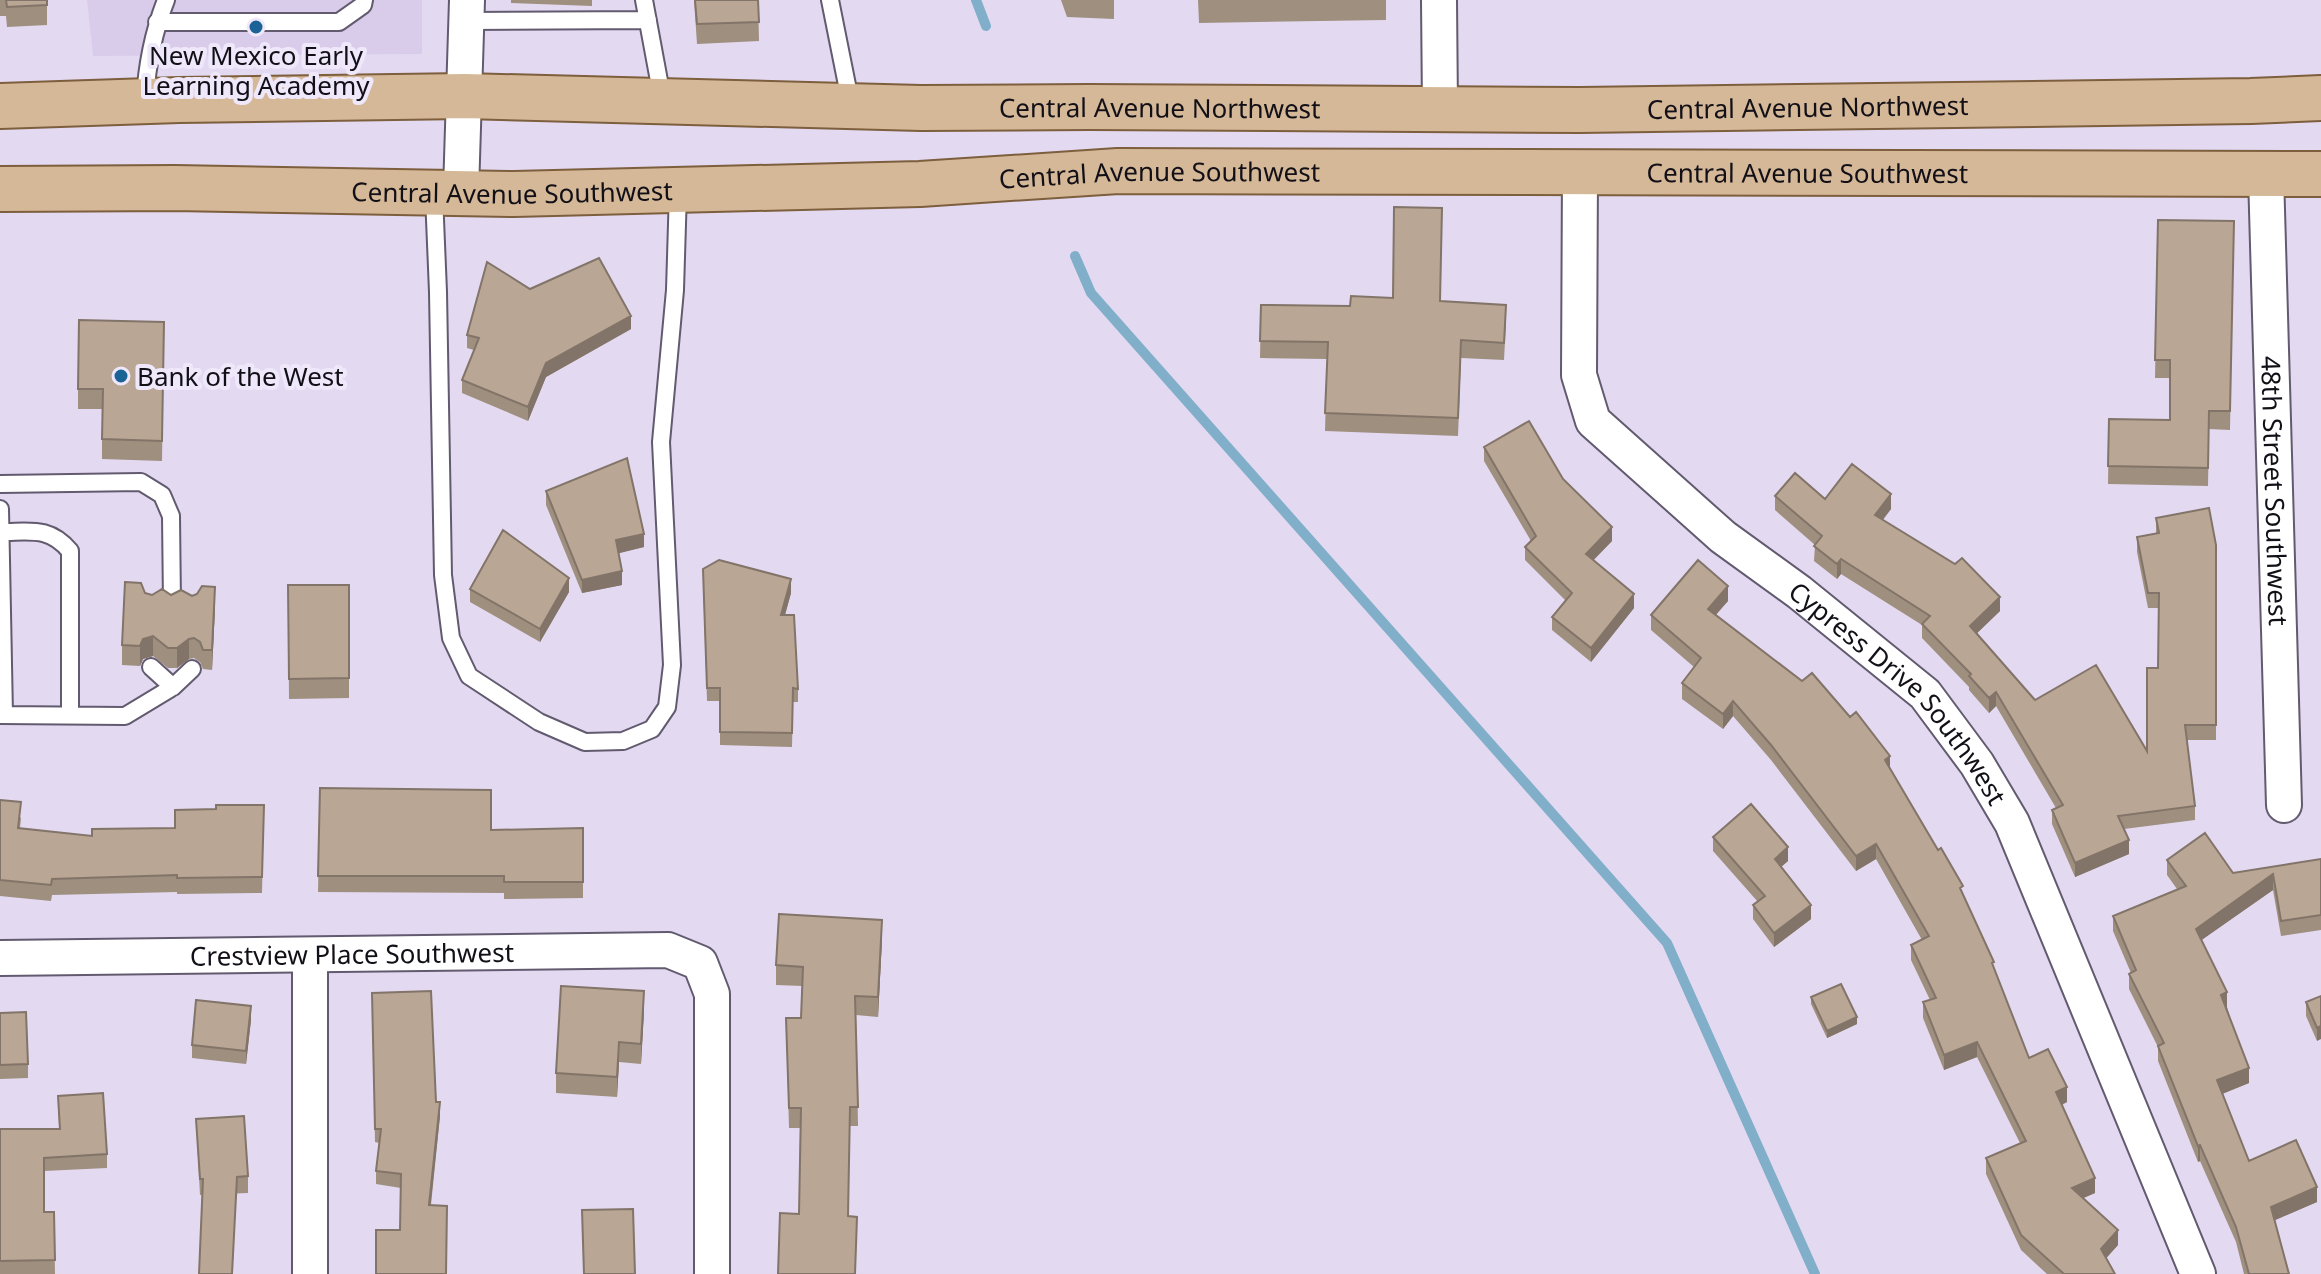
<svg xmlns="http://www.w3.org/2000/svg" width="2321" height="1274" font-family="'Noto Sans',sans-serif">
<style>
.built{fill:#d8ccea}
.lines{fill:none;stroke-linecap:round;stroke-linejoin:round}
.stream{stroke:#81aec9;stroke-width:10}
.lane-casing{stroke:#625a6e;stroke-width:20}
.street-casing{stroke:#625a6e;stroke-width:38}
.primary-casing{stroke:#7d5e3d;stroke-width:48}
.lane{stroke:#fff;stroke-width:16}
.street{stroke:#fff;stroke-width:34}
.primary{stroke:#d4b897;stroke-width:44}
.wall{fill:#9f8f7f}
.shaded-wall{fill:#827468}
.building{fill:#b9a694;stroke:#827468;stroke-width:2}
.poi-dot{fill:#1b6397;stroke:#efe8fb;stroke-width:3}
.labels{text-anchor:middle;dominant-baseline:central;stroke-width:8;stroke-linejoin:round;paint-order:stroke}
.poi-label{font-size:26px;fill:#120f17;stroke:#efe8fb}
.street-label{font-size:26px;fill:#120f17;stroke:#efe8fb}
</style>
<rect width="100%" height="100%" fill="#e3daf2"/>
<path class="built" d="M87 0H422V54L93 56Z"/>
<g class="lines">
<path class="stream" d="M976 0 986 26
M1075 256 1091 293 1667 943 1815 1274"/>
<defs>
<path id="lane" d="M644 0 662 97
M830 0 851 105
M466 21 648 20
M157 22H339L363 5 364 0
M145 99C147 64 153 33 166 0
M434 195 438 292 443 575 451 638 469 676 539 722 585 742 623 741 652 729 667 707 672 665 661 442 675 290 678 191
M0 484 141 482 162 495 171 516 172 604
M0 509 4 715
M1 532C30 532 49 526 70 551V715
M151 667 173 687
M0 715 125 716 173 687 192 669"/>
<g id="street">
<path d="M1439 0 1440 108"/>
<path id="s1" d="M1580 172 1579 375 1593 421 1723 537 1799 592 1925 694 1977 764 2012 823 2198 1274"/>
<path id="s2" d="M2266 175 2284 805"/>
<path d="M461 191 467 0"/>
<path id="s3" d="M0 958 668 950 700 963 712 994V1274"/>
<path d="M310 1274V956"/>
</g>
<g id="primary">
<path id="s4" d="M0 106 179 100 465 96 921 108 1089 107 1580 110 2251 101 2321 98"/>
<path id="s5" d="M0 189 175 188 514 194 920 184 1118 171 2321 174"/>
</g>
</defs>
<use href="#lane" class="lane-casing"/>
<use href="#street" class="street-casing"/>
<use href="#primary" class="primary-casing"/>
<use href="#lane" class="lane"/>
<use href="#street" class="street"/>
<use href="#primary" class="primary"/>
</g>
<path class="wall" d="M0 0H47V25L7 27 6 16H0Z
M511 0H592V6L511 3Z
M694 0H758L759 41 697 44Z
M1061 0H1114V19L1067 17Z
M1198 0H1386V20L1199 23Z
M2158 220 2234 221 2230 430 2209 429 2208 486 2108 484 2109 419 2170 420V378H2155Z
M530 289 631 329 546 377 528 421 462 393V380L474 350 467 348V335Z
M1441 301 1506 322 1504 360 1461 358 1458 436 1325 431 1327 359 1260 358 1261 305 1350 306Z
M164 322 162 461 102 459V409H78V389Z
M1484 447 1563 479 1612 541 1593 560 1634 608 1591 662 1552 630V617L1566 601 1525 560V547L1531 541 1484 461Z
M546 491 644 547 618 553 622 585 582 593 546 505Z
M1775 496 1891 509 1883 520 2000 611 1977 633 2035 700 2147 751 2158 668 2159 608H2148L2137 552V537L2156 533V518L2216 545V740H2186L2195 806V820L2124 829 2129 854 2075 877 2052 824V810L2056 808 1996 706 1989 713 1969 690V687L1922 638V625L1841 574 1837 579 1814 561 1815 545 1775 510Z
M703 583 791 593 785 615 798 689V702H793L792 747 720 745V701H707Z
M288 585H349V698L289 699Z
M470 589 569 592 540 642 470 602Z
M145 593 215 607 212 670 203 669 200 662 194 658 189 659 177 668H168L153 656 143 659 140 666 122 665V645Z
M1728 601 1715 615 1890 769 1963 895 2029 1058 2067 1102 2062 1105 2095 1193 2083 1198 2118 1245 2106 1258 2115 1274H2047L2021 1250 1986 1174V1158L2020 1143 1977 1057 1944 1070 1923 1018V1002L1930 1000 1911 960V945L1922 940 1876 859 1856 871 1771 760 1733 716 1723 729 1682 699V683L1694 667 1651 630V615Z
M320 788 491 830 583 828V898L504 899V893L318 892Z
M0 800 21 818 20 828 92 836 175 828 216 809 264 805 262 893 177 894V892L52 895 51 901 0 896Z
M1713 837 1788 861 1781 867 1811 919 1774 947 1753 919V905L1758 902 1713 851Z
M2321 859V930L2281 936 2273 890 2201 940 2227 1007 2249 1083 2222 1094 2249 1161 2317 1202 2274 1220 2289 1274H2244L2236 1242 2200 1161 2198 1162 2158 1061V1047L2129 989V974L2131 973 2113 931V916L2177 889 2167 875V860L2233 873Z
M882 939 878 1017 856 1015 858 1126H850L848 1216 857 1236 799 1214 800 1128H789L786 1018H801L802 986 776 985V965Z
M372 993 436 1102 440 1116 431 1205 400 1230 401 1188 376 1184V1171L379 1143 375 1142Z
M2321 996 2317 1041 2306 1016V1002Z
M1811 997 1857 1024 1827 1038 1811 1004Z
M644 1011 641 1064 619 1062 617 1097 556 1093V1073Z
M0 1013 28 1064V1078L0 1079Z
M251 1020 246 1064 192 1058V1045Z
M58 1096 107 1154V1168L44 1171V1212H54L55 1274H0V1129H59Z
M196 1119 248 1176V1193L200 1195Z"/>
<path class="shaded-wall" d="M631 316V329L546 377 528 421V407L546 363Z
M1891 494V509L1875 529V515Z
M1612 527V541L1586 568V554Z
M644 534V547L616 554V540Z
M1841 559V574L1837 579V564Z
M622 571V585L582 593V580Z
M569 578V592L540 642V629Z
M791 579V593L781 629V615Z
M1728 586V601L1708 624V609Z
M215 587V607L212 670V650Z
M1634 594V608L1591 662V648Z
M2000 597V611L1970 640V626Z
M153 636V656L143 659 140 666V646L143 639Z
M189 639V659L177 668V648Z
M1996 692V706L1989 713V698Z
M1733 701V716L1723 729V714Z
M1890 756V771L1885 760Z
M2129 840V854L2075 877V863Z
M1876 844V859L1856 871V856Z
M1788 847V861L1775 872V859Z
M2273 874V890L2196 944V929Z
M1811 905V919L1774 947V933Z
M882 920V939L878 1017V997Z
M644 991V1011L641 1064V1044Z
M2227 992V1007L2221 1010V995Z
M251 1006V1020L246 1064V1051Z
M1857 1017V1024L1827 1038V1031Z
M2321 1026V1039L2317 1041V1028Z
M619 1042V1062L617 1097V1077Z
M1977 1042V1057L1944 1070V1055Z
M2249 1068V1083L2217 1096V1080Z
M2067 1087V1102L2056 1107V1092Z
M440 1102V1116L429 1219V1205Z
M2200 1145V1161L2198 1162V1146Z
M2095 1178V1193L2072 1203V1188Z
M2317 1187V1202L2271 1222V1207Z
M2118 1230V1245L2101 1264V1249Z"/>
<path class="building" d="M6 0H47V5L7 7Z
M695 0H758L759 22 697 24Z
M1394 207 1442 208 1440 301 1506 305 1504 343 1461 340 1458 418 1325 413 1328 342 1260 341 1261 305 1350 306 1351 296 1393 298Z
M2158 220 2234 221 2230 411H2209L2208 468 2108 466 2109 419 2170 420V360H2155Z
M599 258 631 316 546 363 528 407 462 380 479 338 467 335 487 262 530 289Z
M79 320 164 322 162 441 102 439 103 389H78Z
M1529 421 1563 479 1612 527 1586 554 1634 594 1591 648 1552 617 1572 593 1525 547 1536 536 1484 447Z
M627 458 644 534 616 540 622 571 582 580 546 491Z
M1852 464 1891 494 1875 515 1955 564 1962 558 2000 597 1970 626 2035 700 2096 665 2147 751V668H2158L2159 593H2148L2137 537 2159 533 2156 518 2209 508 2216 545V725H2185L2195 806 2118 816 2129 840 2075 863 2052 810 2063 805 1996 692 1989 698 1969 676 1971 674 1922 624 1930 616 1841 559 1837 564 1814 546 1822 536 1775 496 1795 473 1825 499Z
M503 530 569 578 540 629 470 589Z
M719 560 791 579 781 615H794L798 689 793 688 792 733 720 732V688H707L703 569Z
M1698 560 1728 586 1708 609 1802 681 1812 673 1850 717 1856 712 1890 756 1885 760 1938 850 1941 848 1963 886 1960 888 1994 962 1992 963 2029 1058 2048 1049 2067 1087 2056 1092 2095 1178 2072 1188 2118 1230 2101 1249 2115 1274H2064L2021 1235 1986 1158 2026 1141 1977 1042 1944 1055 1923 1002 1936 998 1911 945 1929 936 1876 844 1856 856 1771 745 1733 701 1723 714 1682 683 1701 658 1651 615Z
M125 582 141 583 145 593 152 595 162 589 171 595 181 590 192 596 197 594 202 586 215 587 212 650H203L200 642 194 638 189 639 177 648H168L153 636 143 639 140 646 122 645Z
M288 585H349V678L289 679Z
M320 788 491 790V830L583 828V882H504V876H318Z
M0 800 21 802 18 828 92 836V829L175 828V810L216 809V805H264L262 877 177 878V875L52 879 51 885 0 880Z
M1751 804 1788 847 1775 859 1811 905 1774 933 1753 905 1765 896 1713 837Z
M2205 833 2233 873 2321 859V915L2281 921 2273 874 2196 929 2227 992 2221 995 2249 1068 2217 1080 2249 1161 2296 1140 2317 1187 2271 1207 2289 1274H2249L2236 1227 2200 1145 2198 1146 2158 1046 2164 1043 2129 974 2136 970 2113 916 2186 886 2167 860Z
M779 914 882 920 878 997 855 996 858 1107H850L848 1216 857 1217 855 1274H778L780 1213 799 1214 801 1108H789L786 1018H801L803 967 776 965Z
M1841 984 1857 1017 1827 1031 1811 997Z
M561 986 644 991 641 1044 619 1042 617 1077 556 1073Z
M431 991 436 1102H440L429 1205 447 1206 446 1274H376V1230H400L401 1174 376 1171 381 1129H375L372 993Z
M2321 996V1026L2317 1028 2306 1002Z
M196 1000 251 1006 246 1051 192 1045Z
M26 1012 28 1064 0 1065V1013Z
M103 1093 107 1154 44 1158V1212H54L55 1260 0 1261V1129H60L58 1096Z
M244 1116 248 1176 237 1177 232 1274H199L203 1179H200L196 1119Z
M633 1209 635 1274H584L582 1210Z"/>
<g class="poi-dot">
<circle cx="256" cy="27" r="8"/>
<circle cx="121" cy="376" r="8"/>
</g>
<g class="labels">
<g class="poi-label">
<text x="256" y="55">New Mexico Early<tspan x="256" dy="30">Learning Academy</tspan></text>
<text x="137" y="376" text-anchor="start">Bank of the West</text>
</g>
<g class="street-label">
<text stroke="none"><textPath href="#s4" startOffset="1808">Central Avenue Northwest</textPath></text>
<text stroke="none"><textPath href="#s4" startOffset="1160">Central Avenue Northwest</textPath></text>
<text stroke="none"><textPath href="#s5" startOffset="1808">Central Avenue Southwest</textPath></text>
<text stroke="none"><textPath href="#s5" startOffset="1160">Central Avenue Southwest</textPath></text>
<text stroke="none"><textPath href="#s5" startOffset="512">Central Avenue Southwest</textPath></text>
<text stroke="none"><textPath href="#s2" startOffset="316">48th Street Southwest</textPath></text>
<text stroke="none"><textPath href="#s1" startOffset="662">Cypress Drive Southwest</textPath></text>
<text stroke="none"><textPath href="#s3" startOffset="352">Crestview Place Southwest</textPath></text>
</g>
</g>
</svg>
